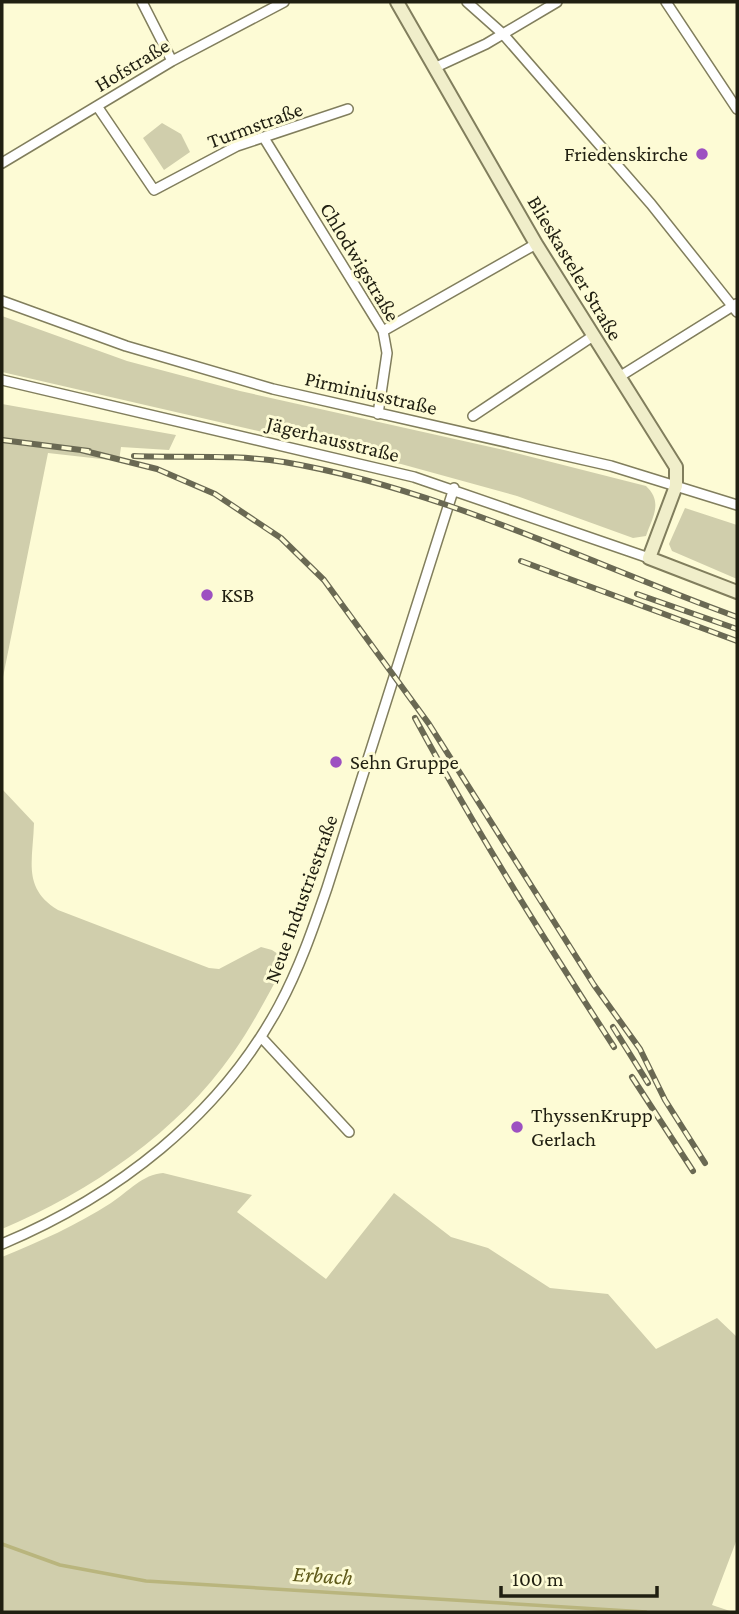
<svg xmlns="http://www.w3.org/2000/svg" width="739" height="1614" font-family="'Crimson Pro',serif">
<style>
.green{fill:#d0ceac}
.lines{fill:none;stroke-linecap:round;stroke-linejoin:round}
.stream{stroke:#b9b57d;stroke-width:3.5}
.street-casing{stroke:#817e5d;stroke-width:12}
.secondary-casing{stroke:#817e5d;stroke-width:16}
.street{stroke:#fff;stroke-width:9}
.secondary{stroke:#f0eeca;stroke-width:12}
.rail-casing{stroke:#6a6953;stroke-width:6}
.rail{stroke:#fdfbd5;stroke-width:3.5;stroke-dasharray:10;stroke-linecap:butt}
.poi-dot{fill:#9d50c1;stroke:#fdfbd5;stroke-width:2.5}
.labels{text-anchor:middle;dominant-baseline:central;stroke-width:6;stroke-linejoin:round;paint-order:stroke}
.street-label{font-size:21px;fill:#201f11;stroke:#fdfbd5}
.poi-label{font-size:21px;fill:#201f11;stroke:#fdfbd5;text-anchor:start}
.water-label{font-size:23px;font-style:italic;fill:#5f5a1a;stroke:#fdfbd5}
</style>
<rect width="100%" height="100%" fill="#fdfbd5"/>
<path class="green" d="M162 123 181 134 190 152 164 170 143 138Z
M2 316 127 361 240 391 504 450 646 486C663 502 653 516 646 536L633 538 517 496 401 464 2 372Z
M2 404 176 435 169 450 121 447 119 461 48 453 2 682Z
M685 508 737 525V579L672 551 669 544Z
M2 789 34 823C33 861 22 888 58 910L209 968 219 969 261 947 272 950 287 960C270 991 254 1023 233 1053 178 1132 90 1192 2 1229Z
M163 1173 252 1195 237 1212 326 1279 394 1193 451 1237 488 1248 550 1288 608 1294 656 1349 717 1318 737 1337V1539L712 1605 733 1612H2V1257C39 1242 77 1225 111 1203 128 1192 143 1174 163 1173Z"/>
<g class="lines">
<path class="stream" d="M2 1544 60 1565 146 1581 646 1612"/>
<defs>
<path id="street" d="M142 2 172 61
M467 2 503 34 651 204 737 312
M666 2 737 109
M434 68 486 44 557 2
M97 106 154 190 237 146 348 109
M264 138 383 331 387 353 378 414
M2 163 172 61 284 2
M2 301 126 346 273 389 611 466 737 505
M383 331 536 244
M619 377 736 304
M2 380 414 477 649 558
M473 416 593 336
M261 1037 349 1132
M2 1244C116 1196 219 1117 279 1006 299 969 313 929 327 888L454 488"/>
<path id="secondary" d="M397 2 536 244 676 467V486L649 558 737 592"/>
</defs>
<use href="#street" class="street-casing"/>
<use href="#secondary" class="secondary-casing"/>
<use href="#street" class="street"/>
<use href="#secondary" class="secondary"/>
<defs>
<path id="rail" d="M2 440 89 451
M81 450 157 469 215 494 281 538 324 580 429 724 594 985 640 1049 665 1100 705 1163
M134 456C183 458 235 454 284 462 442 489 588 563 737 617
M521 561 737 641
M637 594 737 629
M415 718C476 831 544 939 614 1047
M613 1027 648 1083
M632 1077 693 1171"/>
</defs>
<use href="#rail" class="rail-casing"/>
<use href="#rail" class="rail"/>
</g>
<g class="poi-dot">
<circle cx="702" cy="154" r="7"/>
<circle cx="207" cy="595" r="7"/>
<circle cx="336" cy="762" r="7"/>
<circle cx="517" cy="1127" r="7"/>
</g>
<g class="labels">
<g class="street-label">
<text transform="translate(132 65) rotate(-31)">Hofstraße</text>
<text transform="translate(255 125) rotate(-20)">Turmstraße</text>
<text transform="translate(360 262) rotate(59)">Chlodwigstraße</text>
<text transform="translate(575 268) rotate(59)">Blieskasteler Straße</text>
<text transform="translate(371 393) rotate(13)">Pirminiusstraße</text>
<text transform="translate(333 439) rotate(14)">Jägerhausstraße</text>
<text transform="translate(301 899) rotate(-70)">Neue Industriestraße</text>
</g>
<g class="poi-label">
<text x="688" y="154" text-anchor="end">Friedenskirche</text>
<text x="221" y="595">KSB</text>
<text x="350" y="762">Sehn Gruppe</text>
<text x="531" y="1115">ThyssenKrupp<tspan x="531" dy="24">Gerlach</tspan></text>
</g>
<g class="water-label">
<text transform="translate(323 1575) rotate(4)">Erbach</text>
</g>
</g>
<rect width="739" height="1614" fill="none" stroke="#201f11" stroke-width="7"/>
<path d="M501 1586v10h156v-10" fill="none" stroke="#201f11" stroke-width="3.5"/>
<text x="512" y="1586" font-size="21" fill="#201f11" stroke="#fdfbd5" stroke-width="5" paint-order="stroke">100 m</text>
</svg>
